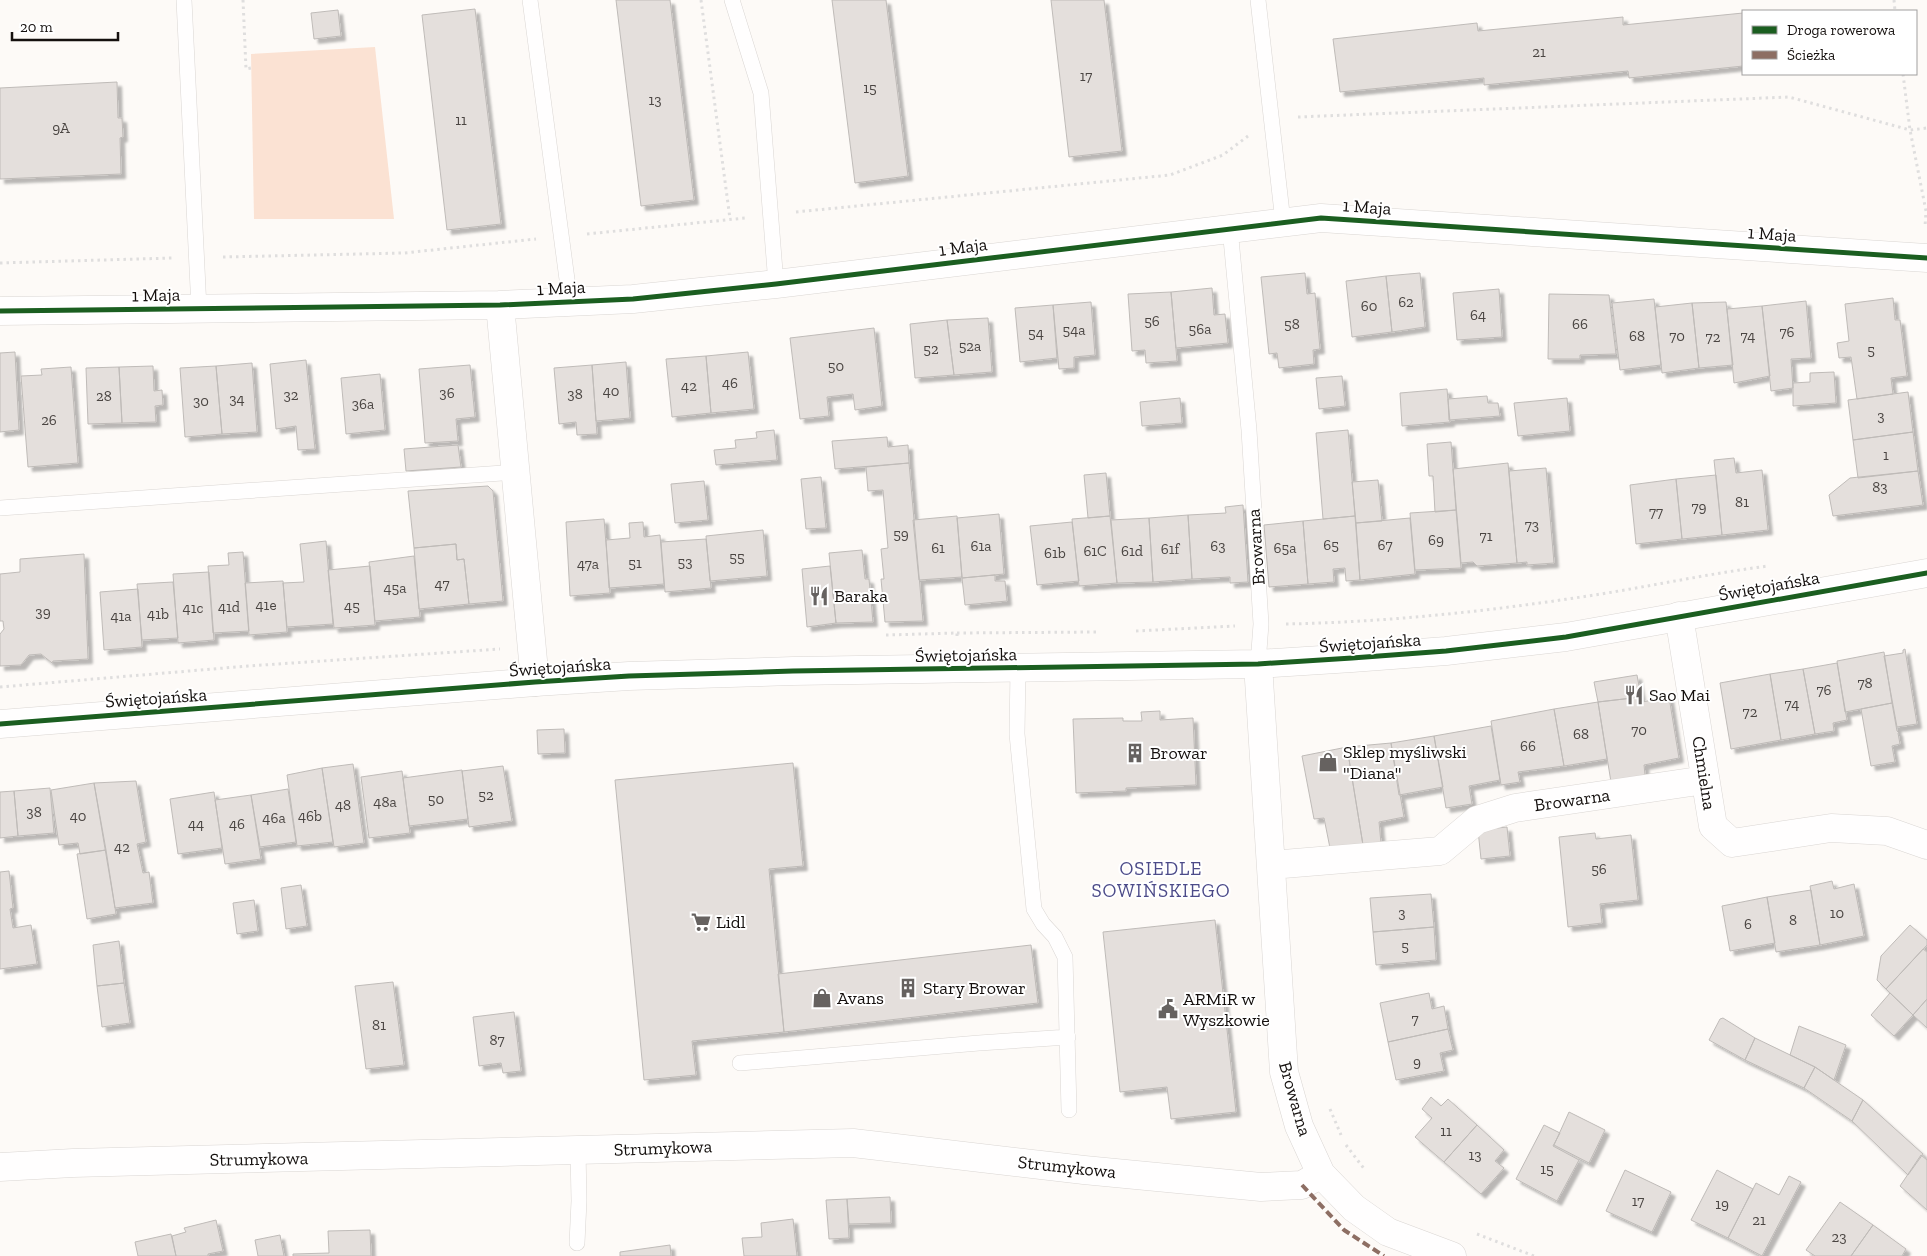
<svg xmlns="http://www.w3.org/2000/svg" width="1927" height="1256" font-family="'Zilla Slab',serif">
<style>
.green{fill:#fbe2d3}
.building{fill:#e4dfdc;stroke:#bfbbb8;filter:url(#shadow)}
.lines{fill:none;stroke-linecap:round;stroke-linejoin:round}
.lane-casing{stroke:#dad6d3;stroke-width:16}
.street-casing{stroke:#dad6d3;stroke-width:29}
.secondary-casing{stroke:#dad6d3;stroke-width:29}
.path{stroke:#dfdede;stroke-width:3;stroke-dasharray:2.5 4;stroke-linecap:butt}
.lane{stroke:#fffefe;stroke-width:15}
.street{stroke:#fffefe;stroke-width:28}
.secondary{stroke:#fffefe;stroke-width:28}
.quiet{stroke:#8d6e63;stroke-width:4;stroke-dasharray:8 4;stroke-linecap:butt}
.cycleway-casing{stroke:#fff;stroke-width:8}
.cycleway{stroke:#1b5e20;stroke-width:5}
.labels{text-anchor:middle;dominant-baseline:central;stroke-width:4;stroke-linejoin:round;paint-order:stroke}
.number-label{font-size:15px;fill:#4a4542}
.street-label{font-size:18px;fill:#15100e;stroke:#fff}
.poi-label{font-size:18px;fill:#15100e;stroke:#fff;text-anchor:start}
.neighbourhood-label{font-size:19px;letter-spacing:1px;fill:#4c4b89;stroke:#fff}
</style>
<defs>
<filter id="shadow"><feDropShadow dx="4.5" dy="4.5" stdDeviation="1" flood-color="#0004"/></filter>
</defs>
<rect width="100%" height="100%" fill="#fdfaf7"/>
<path class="green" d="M375 47 394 219H254L251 54Z"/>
<path class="building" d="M616 0H670L694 200 641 206Z
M832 0H886L908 176 855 183Z
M1051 0H1104L1122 151 1069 157Z
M475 9 501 224 447 230 422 15Z
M338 10 341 36 314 39 311 13Z
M1743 13V66L1629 78 1628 71 1484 85V78L1340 92 1333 39 1477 23 1478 31 1623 17V25Z
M117 82 118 118H122L123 137 120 138 121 174 0 179V88Z
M1305 273 1307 294 1315 293 1320 349 1313 350 1314 364 1279 368 1277 353 1269 354 1261 277Z
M1420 273 1425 327 1392 332 1386 276Z
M1386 276 1392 332 1352 337 1346 281Z
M1212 288 1214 315 1225 314 1228 343 1176 348 1171 292Z
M1499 289 1502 337 1457 340 1453 293Z
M1171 292 1177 361 1146 363 1145 350 1132 351 1128 294Z
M1549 294 1609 295 1616 354 1580 355V359H1548Z
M1893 298 1895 320H1900L1907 376 1891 378 1893 394 1857 399 1851 357 1839 358 1837 343 1849 341 1845 304Z
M1654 299 1661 365 1620 370 1612 303Z
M1806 301 1811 358 1791 359 1793 388 1771 391 1762 306Z
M1091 302 1095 355 1074 357V368L1059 369 1053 305Z
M1726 302 1733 365 1699 368 1692 303Z
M1692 303 1699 368 1662 373 1655 307Z
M1053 305 1057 358 1020 362 1015 308Z
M1762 306 1770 376 1734 383 1727 309Z
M988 318 992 372 954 375 947 320Z
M947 320 954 375 915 378 910 324Z
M874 328 882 406 855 410 853 394 827 397 829 416 800 419 790 338Z
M15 352 19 430 0 432V353Z
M748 352 754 409 711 413 706 356Z
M706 356 711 413 672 417 666 359Z
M306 360 315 449 298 450 296 426 276 429 270 364Z
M626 362 630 418 596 421 592 365Z
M252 363 257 432 222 434 216 366Z
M470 365 475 417 456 419 458 441 425 443 419 369Z
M592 365 597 434 577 435 576 422 559 424 554 368Z
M153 366 154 391 162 390 163 405 155 406 156 422 122 423 119 367Z
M216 366 222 434 185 437 180 368Z
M71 367 78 463 28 467 21 376 42 375 41 369Z
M119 367 122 423 88 424 86 368Z
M1834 372 1836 403 1793 406V383L1810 382V373Z
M380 374 385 430 346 434 341 378Z
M1342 376 1345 406 1319 409 1316 378Z
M1447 389 1450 422 1402 426 1400 393Z
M1908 392 1913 432 1853 440 1848 400Z
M1487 396 1488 403H1498L1500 416 1449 420 1448 399Z
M1180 398 1182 423 1142 426 1140 402Z
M1567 398 1570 431 1518 436 1514 403Z
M774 430 777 460 716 465 714 450 736 448 735 440 757 438 756 432Z
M1348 430 1355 516 1323 519 1316 433Z
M1913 432 1918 471 1858 478 1853 440Z
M887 437 888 447 908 445 909 463 835 469 832 441Z
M1451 442 1456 510 1435 512 1433 476H1429L1427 444Z
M458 445 461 467 406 471 404 449Z
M1734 458 1736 473 1762 470 1768 530 1722 535 1714 460Z
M909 463 923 621 885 622 881 579H884L881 549 888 548 883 490 868 491 866 467Z
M1508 463 1517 563 1477 566 1473 562 1461 563 1453 469Z
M1546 468 1554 563 1527 565V562L1517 563 1509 471Z
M1918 471 1923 505 1833 516 1829 495 1850 478Z
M1106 473 1110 516 1088 518 1084 475Z
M1716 475 1722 535 1682 539 1676 479Z
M821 477 826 528 806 529 801 479Z
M1676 479 1682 539 1636 544 1630 485Z
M1378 480 1382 521 1356 523 1352 482Z
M704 481 708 520 675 523 671 484Z
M488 486 493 491 503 601 469 604 464 559 457 560 456 544 414 548 408 491Z
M1243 505 1248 582 1230 583V577L1192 579 1188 515 1226 513 1225 507Z
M1456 510 1461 568 1415 570 1410 513Z
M999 514 1004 574 962 578 957 518Z
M1188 515 1192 579 1153 582 1149 518Z
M957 516 962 577 919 580 913 520Z
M1110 516 1117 583 1079 586 1072 519Z
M1355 516 1360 580 1346 581 1345 568 1333 569 1334 582 1308 584 1303 521Z
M1149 518 1153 582 1117 583 1111 520Z
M1410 518 1415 574 1360 580 1356 523Z
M604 519 610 593 570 596 566 522Z
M1303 521 1308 584 1269 587 1264 525Z
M643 522 644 537 660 535 664 584 609 588 606 540 630 538 629 523Z
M1072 522 1079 581 1037 585 1030 526Z
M763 530 767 576 710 581 706 536Z
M706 539 711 588 665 592 661 542Z
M326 541 333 624 287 627 283 583 304 582 300 544Z
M456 544 457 560 464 559 469 604 419 609 414 548Z
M862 550 865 579H869L873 622 836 623 829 553Z
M243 552 249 631 213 633 208 566 229 565 228 553Z
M84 554 88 659 53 661 52 663 41 654 29 655 21 665 0 666V634L4 629 3 621H0V574L20 572V559Z
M414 556 420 617 375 621 369 562Z
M370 566 375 625 334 628 328 570Z
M830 566 836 623 807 627 802 569Z
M209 572 214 640 178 643 173 574Z
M995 575V581H1005L1007 601 965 605 962 578Z
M283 581 287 632 249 635 245 583Z
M173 582 178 638 142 640 137 584Z
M138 589 142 647 104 650 100 592Z
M1905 649 1917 724 1897 727 1884 656 1903 653V650Z
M1884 652 1892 703 1845 712 1837 661Z
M1837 663 1847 720 1833 723 1834 731 1815 734 1803 669Z
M1803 669 1815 734 1781 740 1770 674Z
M1770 674 1781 740 1731 749 1720 683Z
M1637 675 1641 697 1598 702 1594 682Z
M1641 697 1642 702 1669 697 1679 758 1644 765 1645 775 1611 782 1598 702Z
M1598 702 1607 759 1564 766 1554 709Z
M1892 703 1897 731 1899 733H1898L1900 744 1892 746 1895 762 1871 766 1861 709Z
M1554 709 1564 766 1518 772 1520 782 1501 785 1491 721Z
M1160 711V720L1193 718 1196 785 1126 788V791L1076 793 1073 719 1123 718V721H1142L1141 712Z
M1491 726 1500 780 1469 786 1472 804 1446 808 1434 736Z
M564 729 565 753 538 754 537 730Z
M1434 736 1443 787 1399 795 1391 743Z
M1391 743 1404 817 1379 822 1381 843 1363 845 1347 747Z
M1347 747 1363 845 1330 848 1324 818 1314 819 1302 756Z
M793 763 803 866 769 869 784 1032 692 1041 696 1075 644 1080 615 780Z
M353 764 364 843 334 847 322 768Z
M503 766 512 821 469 827 462 771Z
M322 768 333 842 297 846 287 775Z
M462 770 468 819 409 826 403 778Z
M402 771 410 833 369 838 361 777Z
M136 781 146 842 137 844 143 873 149 872 153 903 115 908 94 783Z
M94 783 106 850 80 854 78 843 59 845 51 790Z
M50 788 54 833 18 836 14 791Z
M288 789 296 842 260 847 251 795Z
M14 791 18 836 0 838V792Z
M214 792 222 848 178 854 170 799Z
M251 795 261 859 225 864 215 800Z
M1507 827 1510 856 1481 859 1478 830Z
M1595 833 1596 839 1631 835 1638 900 1600 904 1602 923 1568 927 1559 837Z
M106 850 116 914 87 919 77 854Z
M9 871 13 908 10 909 13 928 31 925 37 964 0 969V872Z
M1832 881 1834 889 1854 884 1864 936 1820 945 1810 886Z
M301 885 307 926 286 929 281 888Z
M1811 890 1820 945 1776 952 1767 897Z
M1431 894 1434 927 1373 932 1370 898Z
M1767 897 1775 943 1730 951 1722 906Z
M254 900 258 931 237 934 233 903Z
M1215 920 1236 1112 1171 1119 1167 1087 1120 1092 1103 932Z
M1910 925 1927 940V945L1886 989 1877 980 1881 956Z
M1434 927 1436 960 1376 965 1373 932Z
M119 941 124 983 97 986 93 945Z
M1031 945 1038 1003 784 1032 778 974Z
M1923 949 1927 952V999L1913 1015 1886 989Z
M393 982 404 1065 366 1069 355 986Z
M124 983 130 1023 102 1027 97 986Z
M1429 993 1432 1009 1444 1006 1448 1029 1388 1042 1380 1003Z
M1890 993 1913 1015 1894 1036 1871 1015Z
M1927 999V1028L1913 1015Z
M514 1012 521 1071 503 1073 501 1063 479 1066 473 1017Z
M1723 1018 1755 1038 1745 1060 1709 1040 1720 1019Z
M1799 1026 1846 1045 1834 1080 1815 1067 1790 1055Z
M1448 1029 1453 1050 1440 1053 1444 1071 1396 1080 1388 1042Z
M1755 1038 1815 1067 1804 1088 1745 1060Z
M1815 1067 1863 1100 1852 1121 1804 1088Z
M1431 1097 1441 1106 1448 1099 1477 1125 1444 1162 1415 1137 1432 1118 1422 1109Z
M1863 1100 1923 1154 1908 1175 1852 1121Z
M1569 1112 1605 1130 1589 1163 1554 1145Z
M1477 1125 1504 1150 1495 1161 1504 1168 1481 1194 1444 1162Z
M1544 1125 1560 1133 1553 1146 1579 1160 1557 1201 1516 1179Z
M1921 1155 1927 1160V1210L1900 1186Z
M1625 1170 1671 1192 1652 1232 1606 1211Z
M1717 1170 1753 1189 1728 1238 1691 1220Z
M1789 1176 1801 1182 1762 1256 1728 1238 1756 1183 1779 1195Z
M890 1197 891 1223 849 1224 847 1199Z
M847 1199 849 1238 829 1239 826 1200Z
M1840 1202 1873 1225 1851 1256H1815L1806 1250Z
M793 1219 797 1256H744L742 1238 762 1237 761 1223Z
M216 1220 223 1251 208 1254V1256H176L172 1236 186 1232 184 1228Z
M1873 1225 1906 1249 1902 1256H1851Z
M370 1230 371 1256H293V1254L329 1253 328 1231Z
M171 1234 176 1256H138L135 1242Z
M280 1235 284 1256H258L255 1240Z
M670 1245 671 1256H620V1252Z"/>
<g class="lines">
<defs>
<path id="lane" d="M184 0 199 309
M530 0 570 302
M732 0 761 93 776 284
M1258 0 1283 222
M1230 228 1249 430 1261 624 1258 664
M0 508 516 472
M1018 668 1017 734 1034 909 1043 924 1055 937 1065 957 1069 1110
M740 1063 979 1043 1068 1037
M577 1243 579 1201 578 1150"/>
<path id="street" d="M500 305 535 682
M0 311 500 305 633 299 776 284 1321 218 1927 258
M1679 616 1713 826 1732 843 1831 828 1887 831 1927 845
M1258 664 1284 1072 1299 1126 1321 1174 1354 1208 1388 1232 1452 1256
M1271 865 1440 851 1477 820 1515 808 1705 780
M0 1167 73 1163 853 1143 1084 1170 1261 1187 1302 1185 1321 1174"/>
<path id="secondary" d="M0 724 535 682 629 676 793 671 1258 664 1352 658 1446 651 1566 637 1927 573"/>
</defs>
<use href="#lane" class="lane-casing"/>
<use href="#street" class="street-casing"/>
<use href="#secondary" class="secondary-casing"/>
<path class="path" d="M243 0 246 69 251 68
M701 0 730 219
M1894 0 1895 11
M1903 74 1910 130 1926 211 1925 227
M1298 117 1789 97 1910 130 1927 128
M796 212 1170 175 1223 155 1248 136
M587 234 745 218
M223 257 404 253 536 239
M0 263 172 258
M1286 624C1393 622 1500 610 1607 593 1661 584 1714 573 1768 566
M1136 631 1235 626
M957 633 1097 632
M886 635 957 633V636
M0 687 248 666 500 649
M1330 1109 1341 1135
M1346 1145 1365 1170
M1477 1234 1534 1256"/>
<use href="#lane" class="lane"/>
<use href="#street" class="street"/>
<use href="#secondary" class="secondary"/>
<path class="quiet" d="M1302 1185 1344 1230 1384 1256"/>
<defs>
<path id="cycleway" d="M0 311 500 305 633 299 776 284 1321 218 1927 258
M0 724 535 682 629 676 793 671 1258 664 1352 658 1446 651 1566 637 1927 573"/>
</defs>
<use href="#cycleway" class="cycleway-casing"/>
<use href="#cycleway" class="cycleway"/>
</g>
<defs>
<symbol id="restaurant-bare" viewBox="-9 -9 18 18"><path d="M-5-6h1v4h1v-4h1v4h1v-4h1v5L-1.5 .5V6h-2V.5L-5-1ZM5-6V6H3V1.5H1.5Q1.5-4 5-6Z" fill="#666260" stroke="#fff" stroke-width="2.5" paint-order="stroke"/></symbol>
<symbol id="building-bare" viewBox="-9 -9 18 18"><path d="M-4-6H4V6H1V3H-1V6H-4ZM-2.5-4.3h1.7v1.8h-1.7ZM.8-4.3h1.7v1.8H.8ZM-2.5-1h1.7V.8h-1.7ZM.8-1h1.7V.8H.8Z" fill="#666260" stroke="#fff" stroke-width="2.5" paint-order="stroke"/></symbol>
<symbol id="shop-bare" viewBox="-9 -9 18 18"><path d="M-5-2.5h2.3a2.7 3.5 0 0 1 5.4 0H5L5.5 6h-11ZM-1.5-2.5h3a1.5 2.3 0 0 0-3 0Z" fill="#666260" stroke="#fff" stroke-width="2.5" paint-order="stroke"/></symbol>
<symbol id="supermarket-bare" viewBox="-9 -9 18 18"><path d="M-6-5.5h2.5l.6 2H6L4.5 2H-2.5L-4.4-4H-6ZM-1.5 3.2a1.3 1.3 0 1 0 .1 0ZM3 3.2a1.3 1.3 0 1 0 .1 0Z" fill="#666260" stroke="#fff" stroke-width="2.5" paint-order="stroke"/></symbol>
<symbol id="civic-bare" viewBox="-9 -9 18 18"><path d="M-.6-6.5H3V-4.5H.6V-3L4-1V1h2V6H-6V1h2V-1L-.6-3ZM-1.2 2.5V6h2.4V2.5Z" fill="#666260" stroke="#fff" stroke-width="2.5" paint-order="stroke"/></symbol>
</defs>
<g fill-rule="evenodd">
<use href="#restaurant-bare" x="805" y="582" width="28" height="28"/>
<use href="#restaurant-bare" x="1620" y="681" width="28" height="28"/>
<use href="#building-bare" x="1121" y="739" width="28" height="28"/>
<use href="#shop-bare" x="1314" y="748" width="28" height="28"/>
<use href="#supermarket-bare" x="687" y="908" width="28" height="28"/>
<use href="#building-bare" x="894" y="974" width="28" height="28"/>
<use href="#shop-bare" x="808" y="984" width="28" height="28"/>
<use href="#civic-bare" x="1154" y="995" width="28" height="28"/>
</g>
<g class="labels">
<g class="number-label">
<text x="1539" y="52">21</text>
<text x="1086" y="76">17</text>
<text x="870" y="88">15</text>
<text x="655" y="100">13</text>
<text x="461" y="120">11</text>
<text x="61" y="128">9A</text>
<text x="1406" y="302">62</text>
<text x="1369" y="306">60</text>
<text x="1478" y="315">64</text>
<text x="1152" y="321">56</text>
<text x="1292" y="324">58</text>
<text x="1580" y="324">66</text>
<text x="1200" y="329">56a</text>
<text x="1074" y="330">54a</text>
<text x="1787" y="332">76</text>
<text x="1036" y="333">54</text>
<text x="1637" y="336">68</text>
<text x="1677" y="336">70</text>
<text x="1748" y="336">74</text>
<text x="1713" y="337">72</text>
<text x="970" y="346">52a</text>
<text x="931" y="349">52</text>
<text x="1871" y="350">5</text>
<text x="836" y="366">50</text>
<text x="730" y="383">46</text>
<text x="689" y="386">42</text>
<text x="611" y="391">40</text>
<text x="447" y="393">36</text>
<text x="575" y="394">38</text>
<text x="291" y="395">32</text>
<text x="104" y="396">28</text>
<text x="237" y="399">34</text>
<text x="201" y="401">30</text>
<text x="363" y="404">36a</text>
<text x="1881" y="416">3</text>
<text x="49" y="420">26</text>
<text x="1886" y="455">1</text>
<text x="1880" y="487">83</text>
<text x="1742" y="502">81</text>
<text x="1699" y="507">79</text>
<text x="1656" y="512">77</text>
<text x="1532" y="525">73</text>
<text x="901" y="534">59</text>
<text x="1486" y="536">71</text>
<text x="1436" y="540">69</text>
<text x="1331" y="545">65</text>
<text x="1385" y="545">67</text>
<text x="981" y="546">61a</text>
<text x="1218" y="546">63</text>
<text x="938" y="548">61</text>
<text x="1285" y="548">65a</text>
<text x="1170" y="549">61f</text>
<text x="1095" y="551">61C</text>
<text x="1132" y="551">61d</text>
<text x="1055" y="553">61b</text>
<text x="737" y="557">55</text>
<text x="685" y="562">53</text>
<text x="635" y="563">51</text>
<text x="588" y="564">47a</text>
<text x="442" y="584">47</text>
<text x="395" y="588">45a</text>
<text x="266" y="605">41e</text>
<text x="352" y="606">45</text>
<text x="229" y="607">41d</text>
<text x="193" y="608">41c</text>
<text x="43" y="612">39</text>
<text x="158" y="614">41b</text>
<text x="121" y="616">41a</text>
<text x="1865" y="683">78</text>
<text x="1824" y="690">76</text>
<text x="1792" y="704">74</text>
<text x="1750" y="712">72</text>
<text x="1639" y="730">70</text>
<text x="1581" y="734">68</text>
<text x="1528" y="746">66</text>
<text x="486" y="795">52</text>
<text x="436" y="799">50</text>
<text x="385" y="802">48a</text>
<text x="343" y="805">48</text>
<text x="34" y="812">38</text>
<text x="78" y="816">40</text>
<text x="310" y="816">46b</text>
<text x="274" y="818">46a</text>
<text x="196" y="824">44</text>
<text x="237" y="824">46</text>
<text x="122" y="847">42</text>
<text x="1599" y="869">56</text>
<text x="1402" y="913">3</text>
<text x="1837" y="913">10</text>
<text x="1793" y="920">8</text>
<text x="1748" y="924">6</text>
<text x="1405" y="946">5</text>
<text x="1415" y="1019">7</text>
<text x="379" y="1025">81</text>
<text x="497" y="1040">87</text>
<text x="1417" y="1062">9</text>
<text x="1446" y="1131">11</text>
<text x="1475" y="1155">13</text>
<text x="1547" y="1169">15</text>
<text x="1638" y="1201">17</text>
<text x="1722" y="1204">19</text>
<text x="1759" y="1220">21</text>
<text x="1839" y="1237">23</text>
</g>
<g class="street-label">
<text transform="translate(1367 207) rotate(4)">1 Maja</text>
<text transform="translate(1772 234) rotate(4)">1 Maja</text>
<text transform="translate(963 247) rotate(-7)">1 Maja</text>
<text transform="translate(561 288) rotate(-3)">1 Maja</text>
<text transform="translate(156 295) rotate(-1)">1 Maja</text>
<text transform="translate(1256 547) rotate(-94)">Browarna</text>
<text transform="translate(1769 586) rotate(-10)">Świętojańska</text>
<text transform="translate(1370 643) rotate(-4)">Świętojańska</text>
<text transform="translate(966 655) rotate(-1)">Świętojańska</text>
<text transform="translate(560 667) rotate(-4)">Świętojańska</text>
<text transform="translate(156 698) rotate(-4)">Świętojańska</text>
<text transform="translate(1704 773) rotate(81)">Chmielna</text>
<text transform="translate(1572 800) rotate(-8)">Browarna</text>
<text transform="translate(1295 1099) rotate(74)">Browarna</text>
<text transform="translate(663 1148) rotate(-2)">Strumykowa</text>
<text transform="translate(259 1159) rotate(-1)">Strumykowa</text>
<text transform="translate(1067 1167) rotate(6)">Strumykowa</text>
</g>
<g class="poi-label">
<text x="834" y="596">Baraka</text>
<text x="1649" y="695">Sao Mai</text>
<text x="1343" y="752">Sklep myśliwski<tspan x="1343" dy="21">"Diana"</tspan></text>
<text x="1150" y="753">Browar</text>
<text x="716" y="922">Lidl</text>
<text x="923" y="988">Stary Browar</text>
<text x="837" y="998">Avans</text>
<text x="1183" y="999">ARMiR w<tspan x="1183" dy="21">Wyszkowie</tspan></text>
</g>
<g class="neighbourhood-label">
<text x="1161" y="868">OSIEDLE<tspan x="1161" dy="22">SOWIŃSKIEGO</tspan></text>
</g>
</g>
<rect x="1742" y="10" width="175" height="65" fill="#ffffff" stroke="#a19f9f"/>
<rect x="1752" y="26" width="25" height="8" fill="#1b5e20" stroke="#a19f9f"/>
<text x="1787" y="35" font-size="15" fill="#15100e">Droga rowerowa</text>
<rect x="1752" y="51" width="25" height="8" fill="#8d6e63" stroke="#a19f9f"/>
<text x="1787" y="60" font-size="15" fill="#15100e">Ścieżka</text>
<path d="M12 32v8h106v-8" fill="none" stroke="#15100e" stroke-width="2.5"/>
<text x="20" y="32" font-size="15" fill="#15100e" stroke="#ffffff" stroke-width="4" paint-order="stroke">20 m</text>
</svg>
